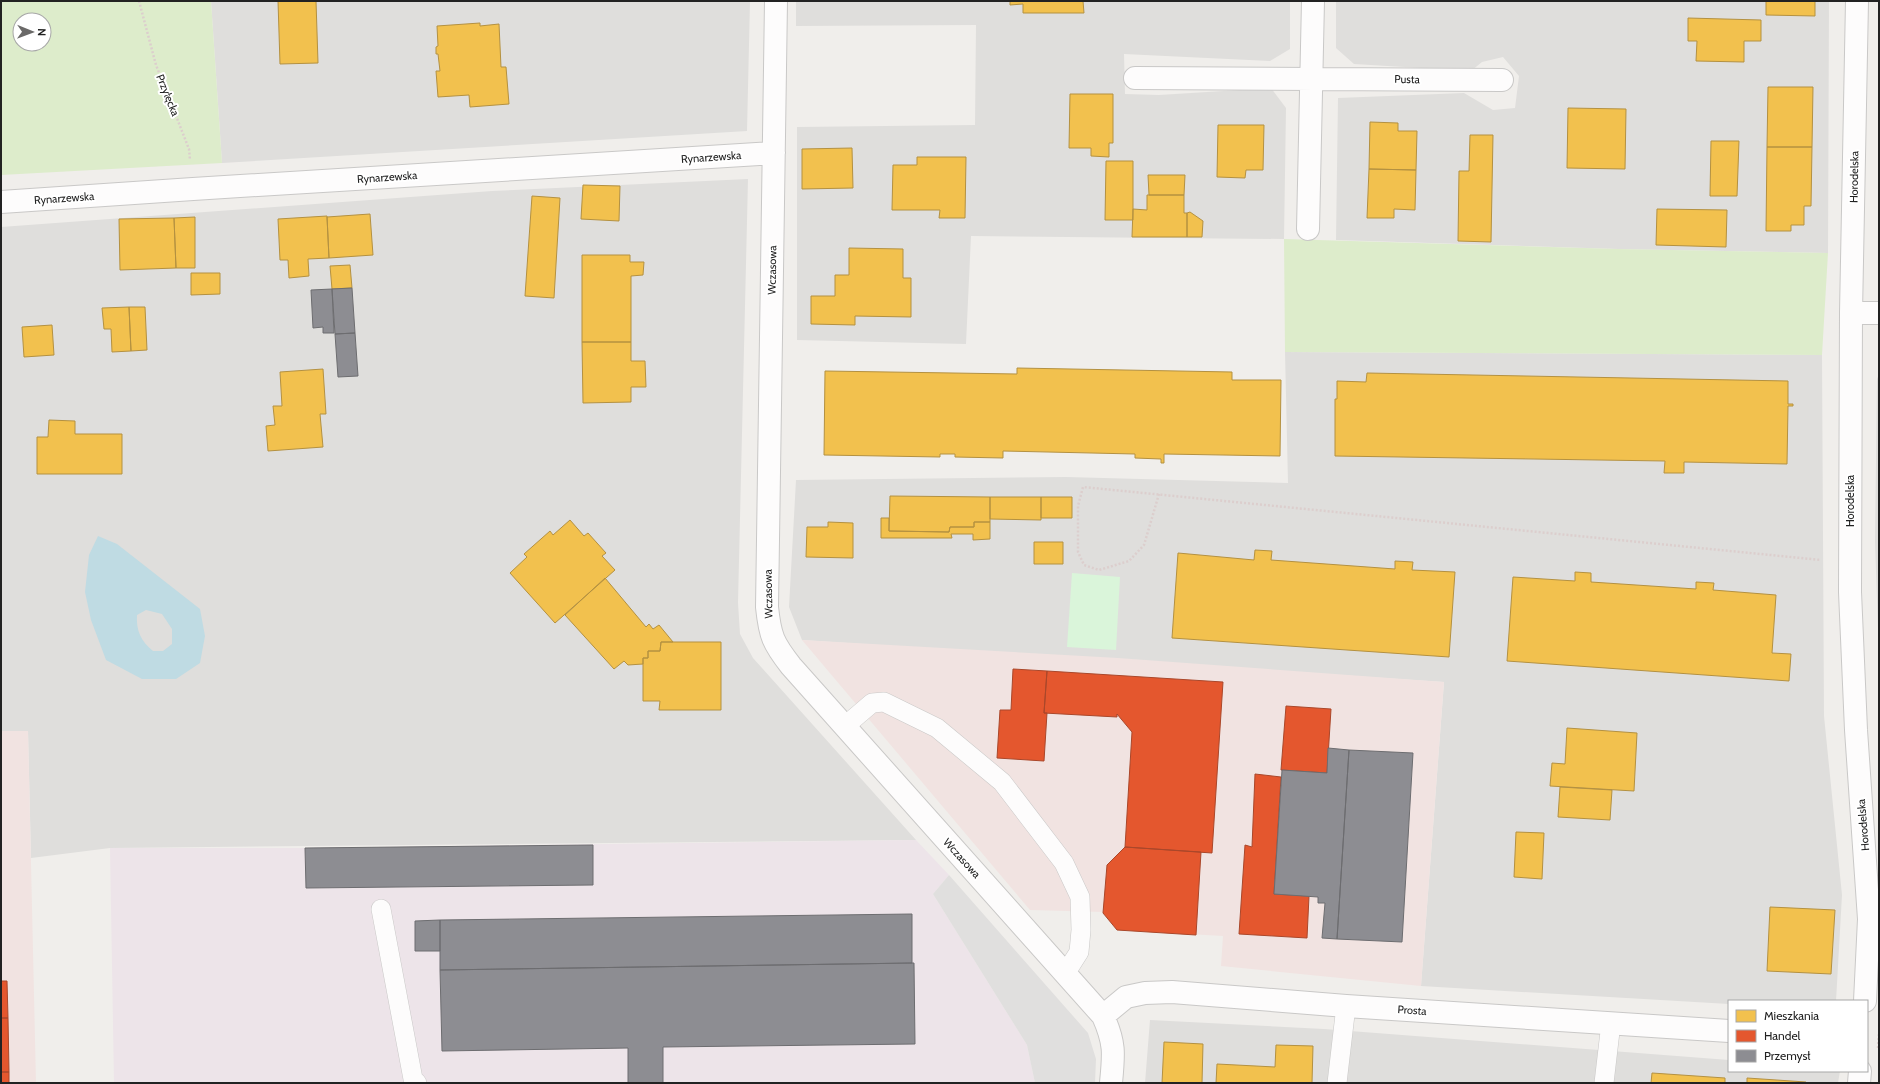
<svg xmlns="http://www.w3.org/2000/svg" width="1880" height="1084" font-family="Cabin,sans-serif">
<style>
.residential{fill:#dfdedc}
.commercial{fill:#f1e3e1}
.industrial{fill:#ede4e9}
.grass{fill:#ddeccb;fill-rule:evenodd}
.park{fill:#daf5da}
.parking{fill:#e0dfde}
.water{fill:#bfdbe3;fill-rule:evenodd}
.homes{fill:#f2c14e;stroke:#b49141}
.shops{fill:#e4572e;stroke:#aa472a}
.industry{fill:#8d8d92;stroke:#6d6d70}
.lines{fill:none;stroke-linecap:round;stroke-linejoin:round}
.service-casing{stroke:#c9c8c7;stroke-width:20}
.minor-casing{stroke:#c9c8c7;stroke-width:24}
.path{stroke:#dccecd;stroke-width:2.5;stroke-dasharray:2 2;stroke-linecap:butt}
.service{stroke:#fdfcfc;stroke-width:19}
.minor{stroke:#fdfcfc;stroke-width:22}
.labels{text-anchor:middle;dominant-baseline:central;stroke-width:4;stroke-linejoin:round;paint-order:stroke}
.street-label{font-size:11px;fill:#222;stroke:#fff}
</style>
<rect width="100%" height="100%" fill="#f0eeeb"/>
<path class="residential" d="M211 1H750L747 131 222 163Z
M796 1H1290V49L1270 61 1124 54 1125 94 1159 95 1271 88 1286 108 1284 239 971 236 966 344 797 340V127L975 125 976 25 796 26Z
M1336 1H1829L1828 253 1618 249 1336 240 1338 98 1464 93 1493 110 1515 108 1519 76 1503 57 1482 62 1471 71 1354 64 1336 48Z
M748 179 738 603 740 634 753 658 916 840 110 848 31 858 28 731H1V227L492 191Z
M1285 352 1822 355 1824 716 1842 895 1836 1001H1729V1004L1421 986 1444 682 802 640 789 607 796 480 1066 477 1288 483Z
M1879 374V658L1875 542 1877 379Z
M1150 1020 1324 1029 1729 1060V1071H1840L1838 1083H1145Z"/>
<path class="commercial" d="M802 640 1118 658 1444 682 1421 986 1221 966 1223 936 1120 930 1104 912 1030 910Z
M1 731H28L36 1083H1Z"/>
<path class="industrial" d="M916 840 949 875 933 894 1027 1045 1035 1083H114L110 848H305Z"/>
<path class="grass" d="M1 1H211L222 163 1 175ZM20 20H44V44H20Z
M1284 239 1618 249 1828 253 1822 355 1285 352Z"/>
<path class="park" d="M1072 573 1120 577 1116 650 1067 647Z"/>
<path class="parking" d="M949 875 1088 1033 1096 1059 1095 1083H1035L1027 1045 933 894Z"/>
<path class="water" d="M98 536 117 544 200 609 205 636 200 663 176 679H142L106 660 91 620 85 592 89 555ZM146 610 162 614 172 629V644L163 651H153C141 641 136 631 137 615Z"/>
<path class="homes" d="M278 1H316L318 63 280 64Z
M1010 1H1083L1084 13H1023V4L1010 5Z
M1766 1H1815V16L1766 15Z
M1688 18 1761 20V41H1744V62L1696 61 1697 41H1688Z
M480 23V26L499 24 501 67H506L509 104 470 107 469 95 438 97 436 71H440L438 54H436V47L438 46 437 26Z
M1768 87H1813L1812 147H1767Z
M1070 94H1113V143H1109V157L1091 156V148H1069Z
M1568 108 1626 109 1625 169 1567 168Z
M1370 122 1398 123V131H1417L1416 170 1369 169Z
M1218 125H1264L1263 170H1246L1245 178 1217 177Z
M1470 135H1493L1491 242 1458 241 1459 171H1469Z
M1711 141H1739L1737 196H1710Z
M1767 147H1812L1811 206H1804V225H1791V231H1766Z
M852 148 853 188 802 189V149Z
M917 157H966L965 218H939L940 210H892L893 165H917Z
M1106 161H1133V220H1105Z
M1369 169 1416 170 1415 210 1394 209V218H1367Z
M1148 175H1185L1184 195H1149Z
M583 185 620 186 619 221 581 219Z
M1147 195H1184V213H1187V237H1132L1133 209 1147 210Z
M532 196 560 198 554 298 525 296Z
M1657 209 1727 210 1726 247 1656 245Z
M1190 212 1203 221 1202 237H1187V213Z
M370 214 373 255 329 258 327 217Z
M327 216 329 258 308 259 309 276 289 278 288 260H280L278 219Z
M195 217V268H176L174 218Z
M174 218 176 268 120 270 119 219Z
M849 248 903 249V278H911V317L855 316V325L811 324V296H835V275H849Z
M582 255H630V262H644L643 275 631 276V342H582Z
M350 265 352 288 332 289 330 266Z
M191 273H220V294L191 295Z
M129 307H145L147 350 131 351Z
M129 307 131 351 112 352 111 329H104L102 308Z
M52 325 54 355 24 357 22 327Z
M582 342H631V361H645L646 387H631V402L583 403Z
M1017 368 1232 372V380H1281L1280 456 1164 454V463H1161V459L1135 458V454L1003 451V458L955 457V454H940V457L824 455 825 371 1017 374Z
M323 369 326 414H320L323 447 268 451 266 426 275 425 273 406H282L280 372Z
M1367 373 1788 381V404H1793V406H1788L1787 464 1684 462V473H1664L1665 461 1335 456V399H1337V381L1366 382Z
M49 420 75 421V434H122V474H37V437H48Z
M890 496 990 497V522H974V527H950L949 532 889 531Z
M990 497H1041V520L990 519Z
M1041 497H1072V518H1041Z
M881 518H889V531L949 532 950 527H974V522H990V539L973 540V534H951L952 538H881Z
M570 520 584 536 588 533 606 553 602 556 615 570 555 623 510 573 527 557 524 554 550 531 553 535Z
M828 522 853 523V558L806 557 807 527H828Z
M1034 542H1063V564H1034Z
M1255 550 1272 551 1271 560 1395 569V561L1413 562 1412 570 1455 572 1449 657 1172 638 1178 553 1254 560Z
M1575 572 1591 573V582L1696 589V582L1714 583 1713 590 1776 595 1772 653 1791 654 1789 681 1507 661 1513 577 1575 581Z
M605 578 646 627 649 624 653 629 659 625 673 642H661L660 651H648V658H643V664L628 665 624 661 614 669 565 615Z
M661 642H721V710H659L660 701H643V658H648V651H660Z
M1567 728 1637 733 1634 791 1550 786 1552 763 1565 764Z
M1560 787 1612 790 1610 820 1558 817Z
M1516 832 1544 833 1542 879 1514 877Z
M1770 907 1835 910 1831 974 1767 971Z
M1164 1042 1203 1044 1202 1083H1162Z
M1276 1045 1313 1046 1312 1083H1216L1217 1064 1275 1067Z
M1652 1073 1725 1078V1083H1651Z
M1747 1078 1806 1082V1083H1747Z"/>
<path class="shops" d="M1013 669 1047 671 1044 713H1047L1044 761 997 758 1000 710H1011Z
M1047 671 1223 682 1212 853 1125 847 1132 732 1117 714V717L1044 713Z
M1286 706 1331 709 1327 773 1281 770Z
M1255 774 1281 777 1274 894 1309 896 1307 938 1239 934 1245 845 1252 847Z
M1125 847 1201 852 1196 935 1117 930 1103 913 1107 865Z
M1 981H7L8 1018H1Z
M1 1018H8L9 1072H1Z
M1 1072H9V1083H1Z"/>
<path class="industry" d="M352 288 355 333 335 334 332 289Z
M332 289 334 333H323V327L313 328 311 290Z
M355 333 358 376 338 377 335 334Z
M1328 748 1349 750 1337 939 1322 938 1325 903H1318V897L1274 894 1282 770 1327 773Z
M1349 750 1413 753 1402 942 1337 939Z
M593 845V885L306 888 305 848Z
M912 914V963L440 970V920Z
M440 920V951H415V921Z
M914 963 915 1044 663 1047V1083H628V1048L442 1051 440 970Z"/>
<g class="lines">
<defs>
<path id="service" d="M845 726 872 703 884 702 937 728 1002 782 1064 863 1080 897 1081 930 1079 952 1065 974
M381 909 413 1079 417 1083
M1337 1083 1346 1006
M1604 1083 1611 1023"/>
<path id="minor" d="M776 1 767 607C770 636 773 643 791 666L1103 1016C1115 1043 1114 1053 1111 1083
M1857 1 1851 313 1850 592 1856 730 1869 919 1865 1001
M1135 78 1502 80
M1 202 193 189 774 153
M1308 229 1313 1
M1851 313H1879
M1103 1016 1126 997 1145 993 1172 992 1346 1006 1729 1031
M1859 1083 1860 1071"/>
</defs>
<use href="#service" class="service-casing"/>
<use href="#minor" class="minor-casing"/>
<path class="path" d="M139 1 156 65 189 149 190 160
M1159 494 1144 545 1129 561 1099 570 1084 565 1078 552V506L1083 487 1821 560
M1878 1048 1879 1034"/>
<use href="#service" class="service"/>
<use href="#minor" class="minor"/>
</g>
<g class="labels">
<g class="street-label">
<text transform="translate(1407 79) rotate(1)">Pusta</text>
<text transform="translate(168 95) rotate(68)">Przyłęcka</text>
<text transform="translate(711 157) rotate(-4)">Rynarzewska</text>
<text transform="translate(387 177) rotate(-4)">Rynarzewska</text>
<text transform="translate(1854 177) rotate(-89)">Horodelska</text>
<text transform="translate(64 198) rotate(-4)">Rynarzewska</text>
<text transform="translate(772 270) rotate(-89)">Wczasowa</text>
<text transform="translate(1850 501) rotate(-90)">Horodelska</text>
<text transform="translate(768 594) rotate(-91)">Wczasowa</text>
<text transform="translate(1863 825) rotate(-95)">Horodelska</text>
<text transform="translate(962 858) rotate(48)">Wczasowa</text>
<text transform="translate(1412 1010) rotate(4)">Prosta</text>
</g>
</g>
<rect width="1880" height="1084" fill="none" stroke="#222222" stroke-width="4"/>
<rect x="1728" y="1000" width="140" height="72" fill="#ffffff" stroke="#a7a7a7"/>
<rect x="1736" y="1010" width="20" height="12" fill="#f2c14e" stroke="#a7a7a7"/>
<text x="1764" y="1020" font-size="12" fill="#222222">Mieszkania</text>
<rect x="1736" y="1030" width="20" height="12" fill="#e4572e" stroke="#a7a7a7"/>
<text x="1764" y="1040" font-size="12" fill="#222222">Handel</text>
<rect x="1736" y="1050" width="20" height="12" fill="#8d8d92" stroke="#a7a7a7"/>
<text x="1764" y="1060" font-size="12" fill="#222222">Przemysł</text>
<g transform="translate(32 32) rotate(91)"><circle r="19" fill="#ffffff" stroke="#a7a7a7"/>
<path d="M0-3L7 15L0 10L-7 15Z" fill="#6a6968"/>
<text y="-6" font-size="11" font-weight="bold" text-anchor="middle" fill="#222222">N</text>
</g>
</svg>
